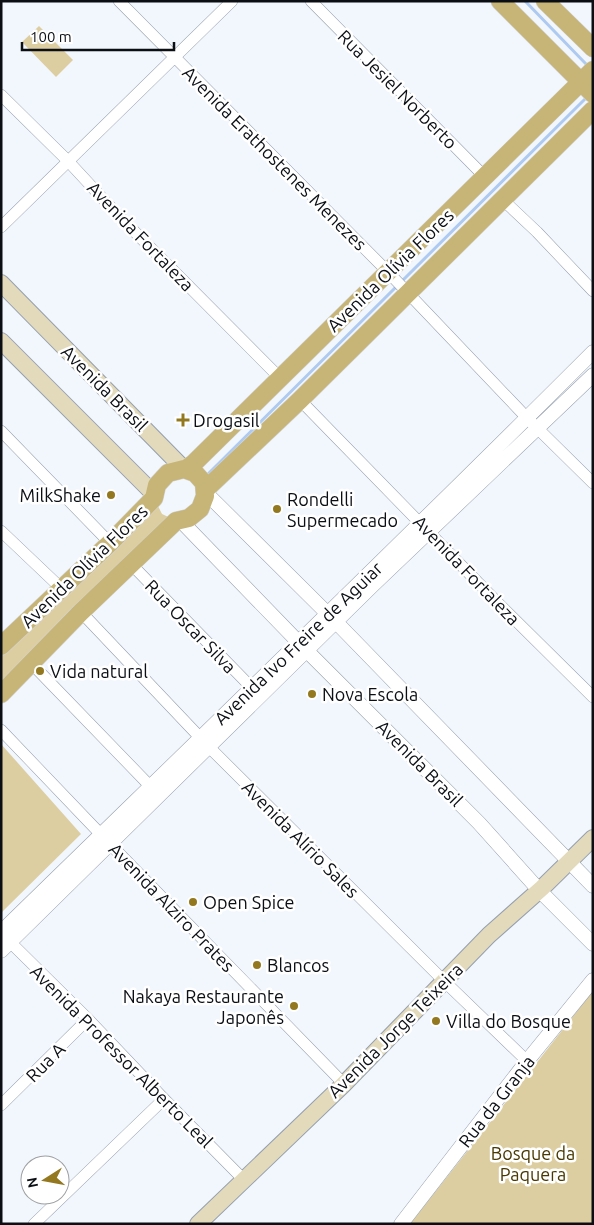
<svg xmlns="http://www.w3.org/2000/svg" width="594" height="1225" font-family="Ubuntu,sans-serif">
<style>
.green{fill:#ddcea2}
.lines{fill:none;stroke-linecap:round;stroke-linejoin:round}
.stream{stroke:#aecaf0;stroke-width:3}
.minor-casing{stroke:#959fae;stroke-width:12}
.tertiary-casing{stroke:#959fae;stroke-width:15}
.secondary-casing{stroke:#959fae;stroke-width:18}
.primary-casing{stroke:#d3d4d5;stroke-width:19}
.minor{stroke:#fff;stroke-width:11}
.tertiary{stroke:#fff;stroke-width:14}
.secondary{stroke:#e3dabb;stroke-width:16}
.primary{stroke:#c7b577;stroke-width:18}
.poi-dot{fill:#93781f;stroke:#fff;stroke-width:2}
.labels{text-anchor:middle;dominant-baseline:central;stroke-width:5;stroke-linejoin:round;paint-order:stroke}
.street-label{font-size:18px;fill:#0b0f14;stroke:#fff}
.poi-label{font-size:18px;fill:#0b0f14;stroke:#fff;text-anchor:start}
.park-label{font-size:18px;fill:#493800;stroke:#fff}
</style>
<rect width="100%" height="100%" fill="#f2f7fd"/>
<path class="green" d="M39 26 73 60 56 77 22 42Z
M154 498 162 514 177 521 1 692V649Z
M1 744 81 834 1 913Z
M593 991V1224H410Z"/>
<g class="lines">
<path class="stream" d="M525 1 586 64
M208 474 585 99"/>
<defs>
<path id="minor" d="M119 1 388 272 527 418 593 483
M311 1 485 177
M1 95 68 161 117 214 280 378
M502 199 537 232 593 291
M1 227 232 1
M300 400 496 601 593 697
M1 431 110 543
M1 531 62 589
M130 563 252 688
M81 612 210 748 444 981 527 1061
M32 664 150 786
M1 730 110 844 344 1084
M4 936 88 1019 164 1099 243 1179
M1 1105 88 1019
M34 1224 164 1099"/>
<path id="tertiary" d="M205 492 336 622 593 886
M181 521 307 651 479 823 539 890 593 944
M1 932C199 739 398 547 593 352
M1 951 372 586 593 375
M401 1224 527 1061 593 980"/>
<path id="secondary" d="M1 283 184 469
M1 341 155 495
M198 1224 344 1084 489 935 542 888 593 838"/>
<path id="primary" d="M500 1 593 94
M545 1 593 48
M186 469 194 463 593 70
M205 490 300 400 593 110
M1 646 110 543 154 498 157 485 168 473 184 469 195 473 204 483 205 496 200 509 189 518 176 521 81 612 1 694"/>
</defs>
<use href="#minor" class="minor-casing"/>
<use href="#tertiary" class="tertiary-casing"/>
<use href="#secondary" class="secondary-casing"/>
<use href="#primary" class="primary-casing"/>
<use href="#minor" class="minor"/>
<use href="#tertiary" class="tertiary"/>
<use href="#secondary" class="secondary"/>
<use href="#primary" class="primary"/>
</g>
<g class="poi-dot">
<path d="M180.5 412.5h5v5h5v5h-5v5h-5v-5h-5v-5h5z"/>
<circle cx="111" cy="495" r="5"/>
<circle cx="277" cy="509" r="5"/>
<circle cx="40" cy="671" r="5"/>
<circle cx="312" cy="694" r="5"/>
<circle cx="193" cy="902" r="5"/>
<circle cx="257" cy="965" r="5"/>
<circle cx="294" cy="1006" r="5"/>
<circle cx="436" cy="1021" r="5"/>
</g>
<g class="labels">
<g class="street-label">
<text transform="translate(398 89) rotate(45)">Rua Jesiel Norberto</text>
<text transform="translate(275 158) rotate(45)">Avenida Erathostenes Menezes</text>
<text transform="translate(141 236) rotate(46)">Avenida Fortaleza</text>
<text transform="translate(390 270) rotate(-44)">Avenida Olívia Flores</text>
<text transform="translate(105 388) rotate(45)">Avenida Brasil</text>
<text transform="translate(84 566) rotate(-44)">Avenida Olívia Flores</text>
<text transform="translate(467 570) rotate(46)">Avenida Fortaleza</text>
<text transform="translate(191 626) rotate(46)">Rua Oscar Silva</text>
<text transform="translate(298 643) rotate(-44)">Avenida Ivo Freire de Aguiar</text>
<text transform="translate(420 763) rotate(45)">Avenida Brasil</text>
<text transform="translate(301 839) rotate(45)">Avenida Alírio Sales</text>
<text transform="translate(172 907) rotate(46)">Avenida Alziro Prates</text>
<text transform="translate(395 1030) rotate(-45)">Avenida Jorge Teixeira</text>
<text transform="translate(122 1056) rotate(45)">Avenida Professor Alberto Leal</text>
<text transform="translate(45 1062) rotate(-45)">Rua A</text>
<text transform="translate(496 1101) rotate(-52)">Rua da Granja</text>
</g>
<g class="poi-label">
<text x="193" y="420">Drogasil</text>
<text x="101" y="495" text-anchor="end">MilkShake</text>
<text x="287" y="499">Rondelli<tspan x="287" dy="21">Supermecado</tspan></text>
<text x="50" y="671">Vida natural</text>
<text x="322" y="694">Nova Escola</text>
<text x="203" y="902">Open Spice</text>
<text x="267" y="965">Blancos</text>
<text x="284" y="996" text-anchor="end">Nakaya Restaurante<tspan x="284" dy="21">Japonês</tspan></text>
<text x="446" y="1021">Villa do Bosque</text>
</g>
<g class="park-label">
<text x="533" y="1153">Bosque da<tspan x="533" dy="21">Paquera</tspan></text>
</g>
</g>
<rect width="594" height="1225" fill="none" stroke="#0b0f14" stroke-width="5"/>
<g transform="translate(45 1180) rotate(259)"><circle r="24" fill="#ffffff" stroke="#9d9fa1"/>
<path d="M0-4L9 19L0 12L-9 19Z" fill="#93781f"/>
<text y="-8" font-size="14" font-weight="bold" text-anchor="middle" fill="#0b0f14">N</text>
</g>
<path d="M22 42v8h152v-8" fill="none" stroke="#0b0f14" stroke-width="2.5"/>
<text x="30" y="42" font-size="15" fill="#0b0f14" stroke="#ffffff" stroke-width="4" paint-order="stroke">100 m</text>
</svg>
